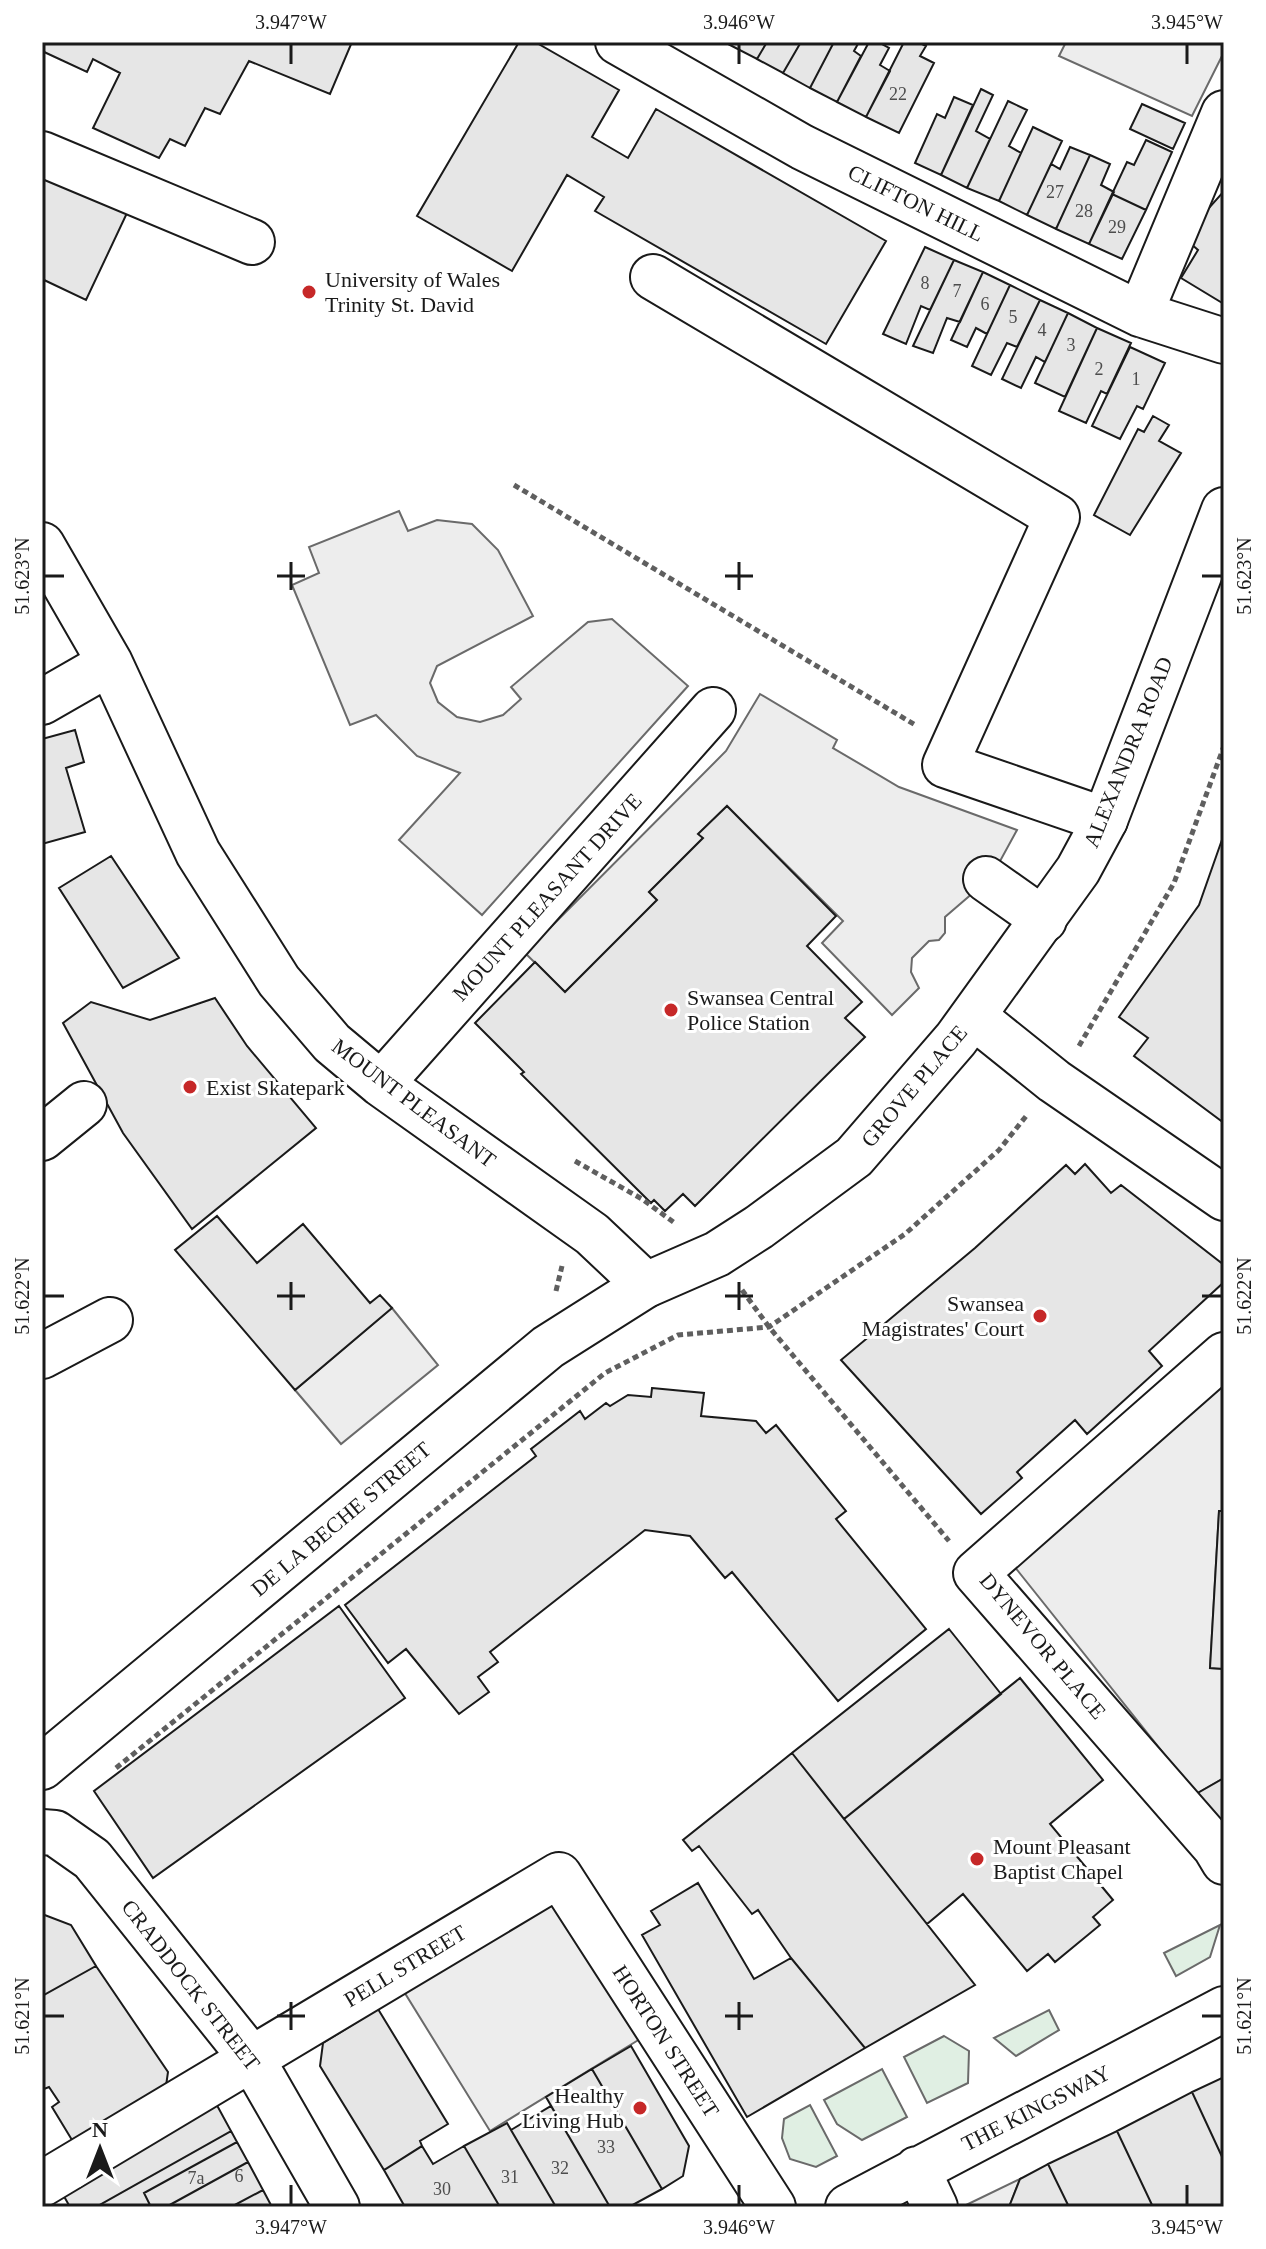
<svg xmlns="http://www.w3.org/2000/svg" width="1266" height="2249" font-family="'Times New Roman',serif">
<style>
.green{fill:#e0efe3;stroke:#6a6a6a;stroke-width:2}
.parking{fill:#ededed;stroke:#6a6a6a;stroke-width:2}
.building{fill:#e6e6e6;stroke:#1a1a1a;stroke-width:2}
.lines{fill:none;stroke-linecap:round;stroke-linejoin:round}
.minor-casing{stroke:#1a1a1a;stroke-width:48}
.major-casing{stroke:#1a1a1a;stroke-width:48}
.path{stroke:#5f5f5f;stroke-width:5;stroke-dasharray:6 4;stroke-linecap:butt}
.minor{stroke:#fff;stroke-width:44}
.major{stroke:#fff;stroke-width:44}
.ticks{fill:none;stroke:#1a1a1a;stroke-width:3}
.poi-dot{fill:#c62828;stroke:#fff;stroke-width:3}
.labels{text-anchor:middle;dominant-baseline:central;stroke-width:6;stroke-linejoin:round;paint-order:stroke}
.number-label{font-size:18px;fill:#4d4d4d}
.street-label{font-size:22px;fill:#1a1a1a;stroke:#fff}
.poi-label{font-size:22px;fill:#1a1a1a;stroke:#fff;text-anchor:start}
.neatline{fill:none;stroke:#1a1a1a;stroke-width:3}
.ticks-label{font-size:20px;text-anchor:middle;fill:#1a1a1a}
</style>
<rect width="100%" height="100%" fill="#fff"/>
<path class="green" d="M1220 1925 1210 1957 1176 1976 1164 1953Z
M1049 2010 1059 2030 1016 2056 994 2038Z
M944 2036 969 2051 968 2083 927 2103 904 2057Z
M882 2069 907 2117 862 2140 837 2124 824 2100Z
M810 2105 837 2156 816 2167 790 2159 782 2138 784 2119Z"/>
<path class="parking" d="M1066 42H1224V52L1192 116 1059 56Z
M399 511 408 531 437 520 472 524 498 550 533 616 437 666 430 683 438 702 457 717 480 722 503 715 521 699 511 687 588 622 612 619 688 686 482 915 399 840 460 773 417 756 376 715 350 725 292 585 319 573 309 547Z
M760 694 837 740 833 748 899 787 1017 830 999 863 974 892 945 917V933L939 940 929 941 912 958 911 972 919 988 892 1015 822 943 843 921 727 806 699 834 703 838 649 892 657 900 565 992 525 953 726 751Z
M392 1308 438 1365 341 1444 295 1390Z
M1224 1381V1511H1219L1210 1668 1224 1669V1778L1196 1794 1014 1566Z
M553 1898 640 2039 490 2131 403 1990Z
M1020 2179 1009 2207H962Z"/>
<path class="building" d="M42 42H352L330 94 249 61 220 114 205 108 185 146 170 139 159 158 93 128 120 73 93 59 87 72 42 51Z
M519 42H535L619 90 592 137 628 158 656 109 886 241 826 344 595 211 604 197 567 175 512 271 417 216Z
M729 42H767L757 59 728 44Z
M767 42H801L783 73 757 59Z
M801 42H834L810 88 783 73Z
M834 42H859L854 51 861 56 837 102 810 88Z
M869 42H883L882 44 889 48 880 65 890 71 866 117 837 102Z
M904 42H918L926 46 920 56 934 63 899 133 866 117Z
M981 89 993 95 976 131 990 139 967 188 941 175Z
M954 97 973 105 941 175 915 163 937 114 945 118Z
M1008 101 1027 110 1009 146 1021 153 999 201 967 188Z
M1142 104 1185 123 1173 149 1130 129Z
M1033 127 1062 141 1027 215 999 201Z
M1146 140 1172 152 1146 210 1112 194 1127 162 1134 165Z
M1070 147 1090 155 1056 229 1027 215 1051 164 1060 169Z
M1090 155 1110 164 1101 185 1114 192 1089 244 1056 229Z
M42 173 127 213 86 300 42 279Z
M1224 191V304L1181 278 1198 250 1183 237Z
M1112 194 1146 210 1122 259 1089 244Z
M925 247 954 260 930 310 921 306 906 344 883 334Z
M954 260 983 272 960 322 947 318 933 353 913 346Z
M983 272 1010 285 987 334 976 328 967 347 951 340Z
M1010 285 1040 300 1017 347 1007 343 991 375 972 366Z
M1040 300 1068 313 1045 362 1036 357 1021 388 1002 379Z
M1068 313 1097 328 1065 397 1035 383Z
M1097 328 1131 343 1107 394 1101 391 1086 423 1059 411Z
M1130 347 1165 363 1143 409 1137 406 1120 439 1092 426Z
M1153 416 1169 425 1159 441 1181 453 1130 535 1094 515 1138 429 1144 432Z
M75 730 84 762 66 768 85 832 42 844V739Z
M727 806 836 916 807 946 862 1002 845 1018 865 1037 695 1206 683 1194 665 1211 654 1200 651 1203 521 1074 524 1072 475 1023 535 962 565 992 657 900 649 892 703 838 698 834Z
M1224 834V1123L1134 1056 1148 1038 1119 1017 1199 905Z
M111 856 179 958 123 988 59 888Z
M215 998 247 1046 316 1128 192 1229 123 1133 63 1023 91 1002 150 1020Z
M1085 1164 1111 1193 1121 1185 1224 1265V1282L1149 1351 1162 1366 1087 1434 1075 1420 1017 1472 1022 1478 981 1514 841 1360 975 1248 1066 1165 1075 1174Z
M217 1216 257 1263 303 1224 370 1303 380 1295 392 1308 295 1390 175 1250Z
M652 1388 704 1393 701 1416 756 1421 766 1433 776 1425 846 1511 836 1519 926 1629 838 1701 732 1572 725 1578 690 1536 645 1530 490 1652 498 1662 478 1677 489 1692 459 1714 406 1649 388 1663 345 1605 536 1456 531 1449 580 1411 585 1419 606 1403 610 1406 628 1395 651 1397Z
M1219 1511H1224V1669L1210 1668Z
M339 1606 405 1698 153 1878 94 1791Z
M949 1629 1001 1694 844 1819 792 1753Z
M1020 1678 1103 1780 1050 1824 1113 1900 1093 1917 1100 1925 1055 1962 1048 1954 1027 1971 963 1894 927 1924 844 1819Z
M792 1753 975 1985 865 2048 791 1958 758 1910 752 1914 699 1846 692 1851 683 1840Z
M1224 1778V1828L1196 1794Z
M698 1883 754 1979 791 1958 865 2048 747 2117 642 1935 660 1925 651 1911Z
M42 1914 71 1925 96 1966 42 1996Z
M96 1966 168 2072 165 2093 72 2140 52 2107 59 2102 49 2087 44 2089 42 2086V1996Z
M378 2009 448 2124 420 2141 422 2146 384 2170 320 2066 323 2043Z
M631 2046 689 2146 683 2176 662 2189 592 2069Z
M592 2069 662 2189 629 2207H610L546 2097Z
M1224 2077V2161L1192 2092Z
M1192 2092 1224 2161V2207H1153L1117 2131Z
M213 2098 231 2131 96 2207H70L57 2184Z
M551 2106 610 2207H556L511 2130Z
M507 2123 511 2130 556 2207H500L464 2146Z
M231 2131 237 2142 144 2193 151 2207H96Z
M1117 2131 1153 2207H1069L1048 2164Z
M237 2142 248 2162 166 2207H151L144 2193Z
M422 2146 433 2164 464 2146 500 2207H405L384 2170Z
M248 2162 263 2190 231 2207H166Z
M1048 2164 1069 2207H1009L1020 2179Z
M263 2190 272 2207H231Z"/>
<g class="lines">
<defs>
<path id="minor" d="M618 42 802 147 1140 314 1224 341
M42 154 252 242
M653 277 1057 517 945 765 1105 820
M1140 314 1224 113
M42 545 110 663 198 853 279 981 332 1043 381 1084 592 1234 646 1285
M42 702 110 663
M986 879 1044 920
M381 1084 713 710
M42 1138 84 1104
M1224 1355 976 1573 1215 1847 1224 1862
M42 1356 110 1320
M42 1832 55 1833 92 1859 252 2059 337 2207
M917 2169 935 2207
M42 2184 559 1875 773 2207
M848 2207 1224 2009"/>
<path id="major" d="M973 1016 1054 1081 1224 1198
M42 1767 548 1347 646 1285 717 1254 759 1227 854 1157 956 1039 1078 870 1105 820 1224 510"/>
</defs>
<use href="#minor" class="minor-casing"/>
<use href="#major" class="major-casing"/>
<path class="path" d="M514 485 917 726
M1079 1046 1174 883 1224 746
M575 1161 642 1199 676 1224
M742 1290 769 1327 949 1541
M556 1291 562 1266
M116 1768 605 1373 678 1335 769 1327 905 1234 999 1150 1027 1115"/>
<use href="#minor" class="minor"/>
<use href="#major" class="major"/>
</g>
<path class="ticks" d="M291 44V64M739 44V64M1187 44V64M291 562V590M739 562V590M44 576H64M277 576H305M725 576H753M1202 576H1222M291 1282V1310M739 1282V1310M44 1296H64M277 1296H305M725 1296H753M1202 1296H1222M291 2002V2030M739 2002V2030M44 2016H64M277 2016H305M725 2016H753M1202 2016H1222M291 2185V2205M739 2185V2205M1187 2185V2205"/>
<g class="poi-dot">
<circle cx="309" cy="292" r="8"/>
<circle cx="671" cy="1010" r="8"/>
<circle cx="190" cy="1087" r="8"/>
<circle cx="1040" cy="1316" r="8"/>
<circle cx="977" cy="1859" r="8"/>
<circle cx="640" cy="2108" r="8"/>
</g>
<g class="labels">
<g class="number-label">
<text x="898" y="94">22</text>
<text x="1055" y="192">27</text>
<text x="1084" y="211">28</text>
<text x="1117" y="227">29</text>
<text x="925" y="283">8</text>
<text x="957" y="291">7</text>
<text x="985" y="304">6</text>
<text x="1013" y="317">5</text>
<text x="1042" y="330">4</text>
<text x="1071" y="345">3</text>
<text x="1099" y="369">2</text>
<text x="1136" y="379">1</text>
<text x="606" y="2147">33</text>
<text x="560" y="2168">32</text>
<text x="239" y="2176">6</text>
<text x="510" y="2177">31</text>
<text x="196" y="2178">7a</text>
<text x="442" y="2189">30</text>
</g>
<g class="street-label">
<text transform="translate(916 203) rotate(26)">CLIFTON HILL</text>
<text transform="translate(1128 752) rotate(-68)">ALEXANDRA ROAD</text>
<text transform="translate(547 897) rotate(-48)">MOUNT PLEASANT DRIVE</text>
<text transform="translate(914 1086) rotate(-50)">GROVE PLACE</text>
<text transform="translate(414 1103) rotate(37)">MOUNT PLEASANT</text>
<text transform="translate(341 1519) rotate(-40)">DE LA BECHE STREET</text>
<text transform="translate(1043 1646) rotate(50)">DYNEVOR PLACE</text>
<text transform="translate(405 1966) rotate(-31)">PELL STREET</text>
<text transform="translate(191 1985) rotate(52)">CRADDOCK STREET</text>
<text transform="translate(666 2041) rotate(57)">HORTON STREET</text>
<text transform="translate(1036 2108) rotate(-27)">THE KINGSWAY</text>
</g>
<g class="poi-label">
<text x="325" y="279">University of Wales<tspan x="325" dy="25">Trinity St. David</tspan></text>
<text x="687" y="997">Swansea Central<tspan x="687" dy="25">Police Station</tspan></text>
<text x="206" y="1087">Exist Skatepark</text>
<text x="1024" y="1303" text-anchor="end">Swansea<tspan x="1024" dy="25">Magistrates' Court</tspan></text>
<text x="993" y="1846">Mount Pleasant<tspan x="993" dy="25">Baptist Chapel</tspan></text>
<text x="624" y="2095" text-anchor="end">Healthy<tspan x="624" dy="25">Living Hub</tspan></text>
</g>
</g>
<rect width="1266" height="2249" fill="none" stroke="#ffffff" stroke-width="88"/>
<g transform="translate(100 2149)" stroke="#ffffff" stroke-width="6" paint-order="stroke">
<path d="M0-6L14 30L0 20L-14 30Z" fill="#1a1a1a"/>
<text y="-12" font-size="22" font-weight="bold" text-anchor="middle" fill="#1a1a1a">N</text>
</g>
<rect x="44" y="44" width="1178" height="2161" class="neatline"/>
<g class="ticks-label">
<text x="291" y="29">3.947°W</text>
<text x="739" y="29">3.946°W</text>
<text x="1187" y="29">3.945°W</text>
<text transform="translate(22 576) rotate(-90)" y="7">51.623°N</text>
<text transform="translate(1244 576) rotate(-90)" y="7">51.623°N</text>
<text transform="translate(22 1296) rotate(-90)" y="7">51.622°N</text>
<text transform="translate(1244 1296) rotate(-90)" y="7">51.622°N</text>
<text transform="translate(22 2016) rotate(-90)" y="7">51.621°N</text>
<text transform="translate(1244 2016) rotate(-90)" y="7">51.621°N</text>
<text x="291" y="2234">3.947°W</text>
<text x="739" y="2234">3.946°W</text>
<text x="1187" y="2234">3.945°W</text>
</g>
</svg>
